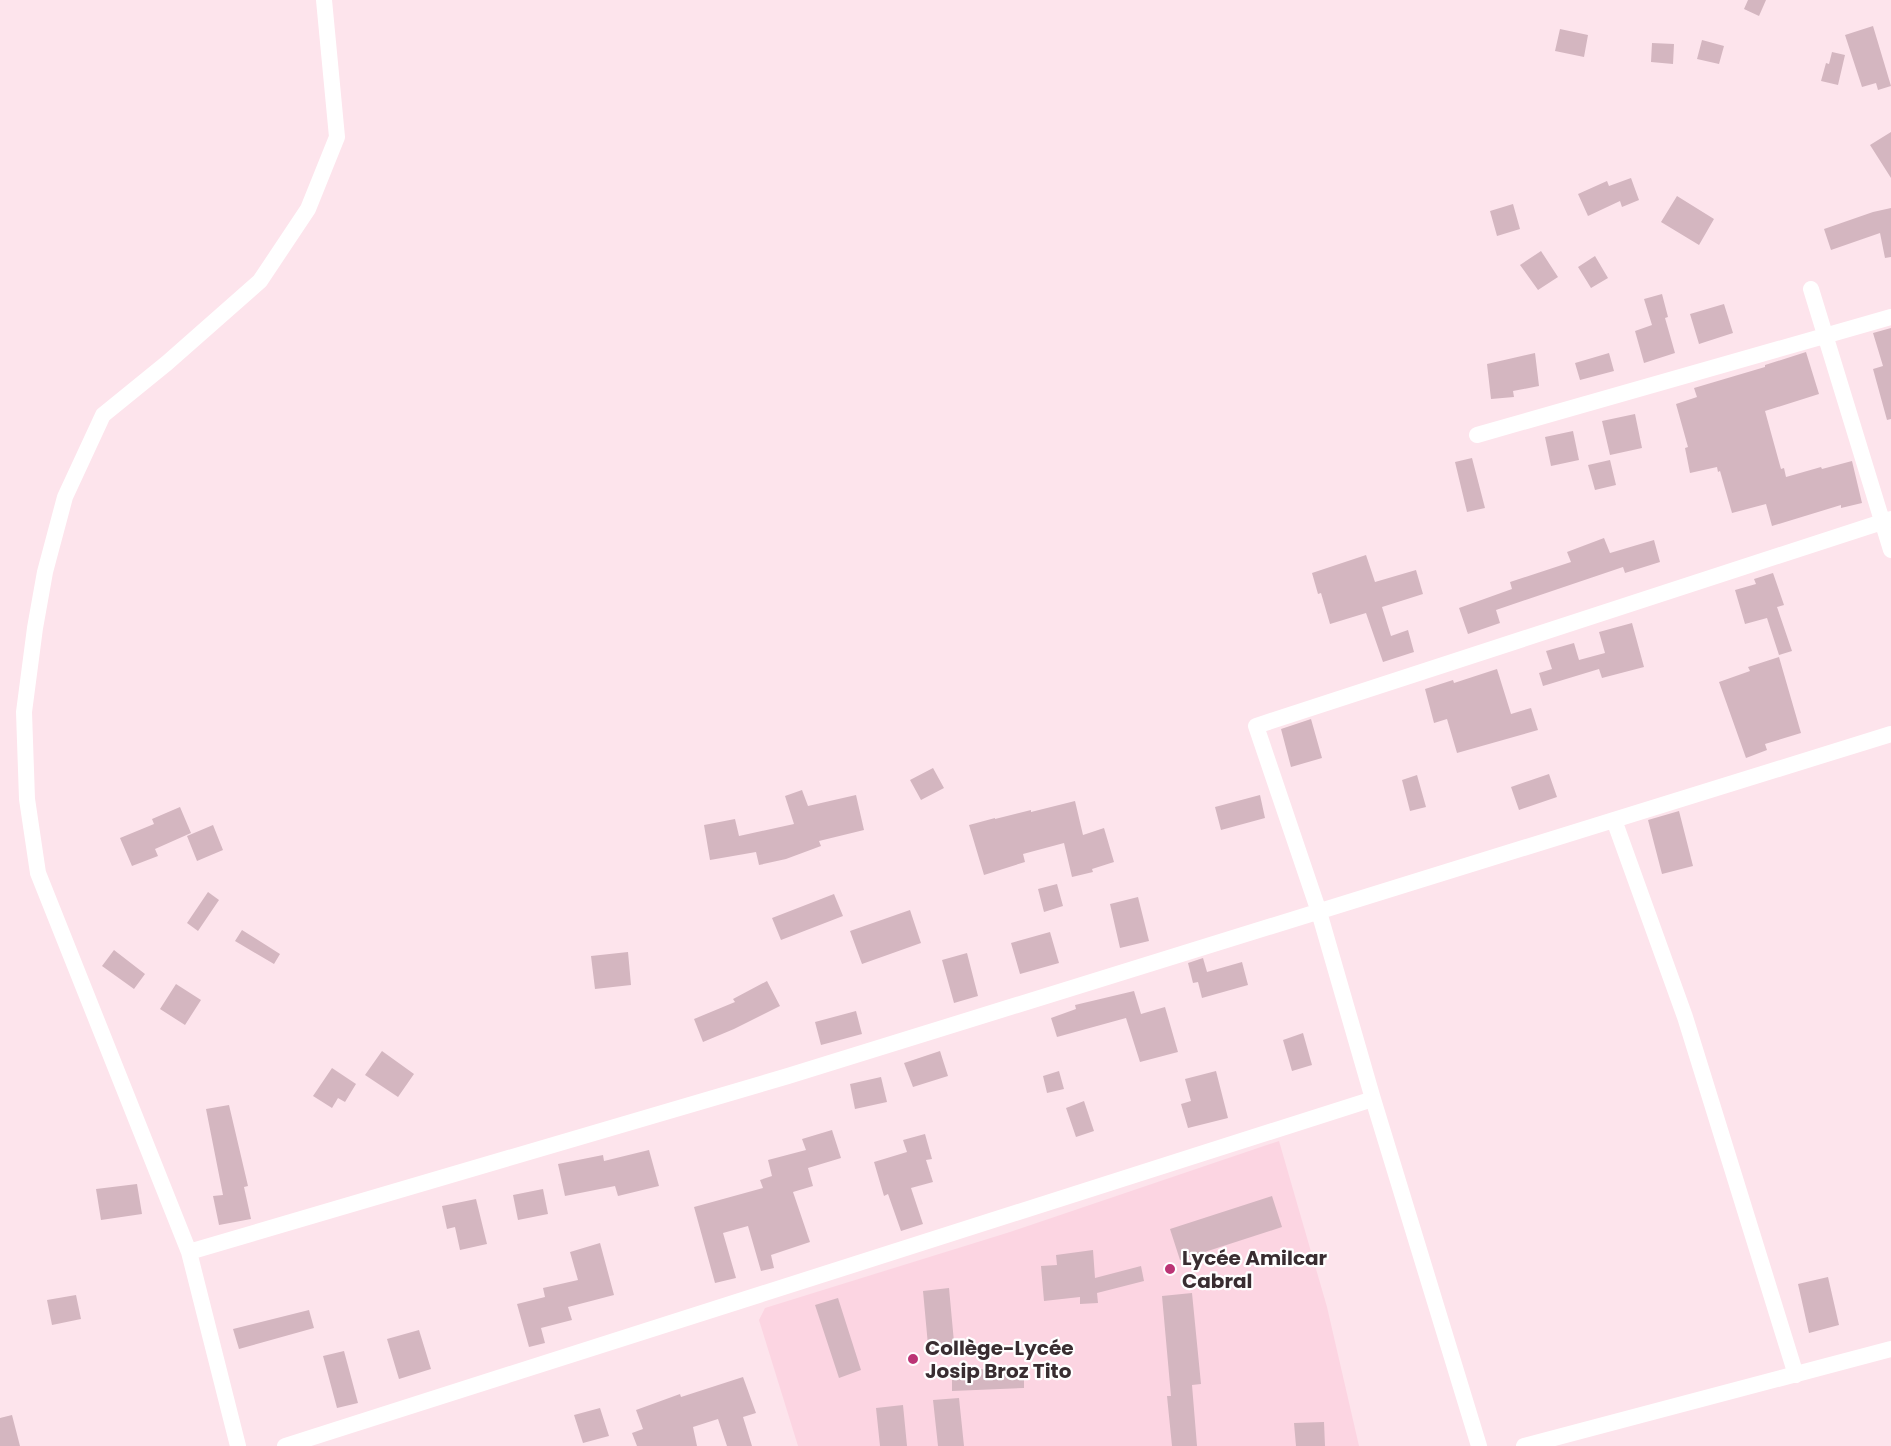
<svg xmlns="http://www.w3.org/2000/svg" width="1891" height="1446" font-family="Poppins,sans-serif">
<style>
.built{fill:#fcd5e2}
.building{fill:#d4b6c0}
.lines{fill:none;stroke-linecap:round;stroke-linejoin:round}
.street{stroke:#fff;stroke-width:16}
.poi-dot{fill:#bb3475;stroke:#fff;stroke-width:2}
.labels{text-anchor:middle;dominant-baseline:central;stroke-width:4.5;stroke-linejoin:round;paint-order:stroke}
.poi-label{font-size:20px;font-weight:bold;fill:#392d31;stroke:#fff;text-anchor:start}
</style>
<rect width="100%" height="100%" fill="#fde4ec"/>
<path class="built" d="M1279 1141 1327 1307 1359 1446H798L759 1320 765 1308 1010 1232Z"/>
<path class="building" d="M1748 0H1766L1759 16 1744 9Z
M1873 26 1891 86 1878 90 1876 83 1862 87 1845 35Z
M1560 29 1588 35 1584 57 1555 51Z
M1702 40 1724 46 1719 64 1697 59Z
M1652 43 1674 44 1673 64 1651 62Z
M1832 52 1845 55 1838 85 1821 81 1826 63 1829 64Z
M1891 132V178L1870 145Z
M1631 178 1639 200 1622 207 1620 201 1588 216 1578 194 1607 181 1609 186Z
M1677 196 1714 219 1699 245 1661 222Z
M1513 204 1520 229 1497 236 1490 211Z
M1891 208V257L1885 258 1880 233 1831 250 1824 229 1873 212Z
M1541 251 1558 277 1538 290 1520 265Z
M1595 256 1608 278 1591 288 1578 267Z
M1662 294 1668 317 1665 318 1675 353 1644 363 1635 331 1652 325 1644 299Z
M1724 304 1733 333 1699 344 1690 314Z
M1891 328V419L1887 420 1873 369 1883 366 1873 333Z
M1806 352 1819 394 1765 411 1781 469 1784 468 1786 477 1821 467 1822 469 1852 461 1862 503 1841 508V505L1772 526 1766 504 1732 513 1720 471 1718 472 1717 467 1690 473 1685 448 1688 447 1676 404 1697 397 1694 388 1765 367V365Z
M1535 353 1539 386 1513 391 1514 397 1491 399 1487 364Z
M1609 353 1614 371 1580 380 1575 363Z
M1635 414 1642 448 1610 455 1602 421Z
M1573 431 1579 460 1551 466 1545 437Z
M1472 458 1485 508 1467 512 1455 462Z
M1610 460 1616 485 1595 490 1588 465Z
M1604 538 1610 553 1654 540 1660 562 1625 573 1623 567 1496 610 1500 623 1468 634 1459 608 1512 589 1510 582 1571 562 1567 552Z
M1366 555 1375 582 1416 570 1423 594 1382 607 1391 636 1408 630 1414 652 1383 662 1366 613 1330 624 1321 593 1318 594 1312 573Z
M1773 573 1784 605 1777 607 1792 651 1779 655 1767 618 1745 624 1735 590 1756 584 1754 579Z
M1632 623 1644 667 1602 678 1599 669 1543 686 1539 673 1552 669 1546 651 1574 643 1579 660 1605 653 1599 632Z
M1779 657 1801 733 1765 744 1767 750 1746 758 1719 682 1750 671 1748 667Z
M1497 669 1511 714 1531 708 1538 730 1457 753 1447 719 1434 723 1425 689 1453 680 1454 683Z
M1311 719 1322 758 1291 767 1281 729Z
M933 768 944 788 921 800 910 780Z
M1549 774 1557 797 1519 810 1511 787Z
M1417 775 1426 807 1410 811 1402 780Z
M802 790 808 806 856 795 864 830 819 841 821 846 786 859 759 865 756 852 710 860 704 825 735 819 739 836 794 824 785 796Z
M1260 795 1265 818 1221 830 1215 807Z
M1075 801 1083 835 1104 828 1114 862 1092 869 1093 872 1072 877 1064 843 1023 854 1025 862 984 875 969 825 995 818V819L1031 810V812Z
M180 807 191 833 155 849 158 856 132 866 120 838 154 824 152 819Z
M1679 811 1693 866 1662 874 1648 820Z
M213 825 223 850 197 861 187 836Z
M1057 884 1063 906 1044 912 1038 889Z
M208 892 219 900 198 931 187 923Z
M834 894 843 916 781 940 772 918Z
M1138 897 1149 941 1120 948 1110 904Z
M910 910 921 943 862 964 850 931Z
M242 930 280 954 274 964 235 941Z
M1050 932 1059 963 1020 974 1011 943Z
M114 950 145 974 134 989 102 966Z
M628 952 631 985 595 989 591 956Z
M967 953 978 996 954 1003 942 960Z
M1203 958 1207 972 1242 962 1248 985 1202 998 1198 982 1193 983 1188 963Z
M767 981 780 1006 734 1029 703 1042 694 1019 735 1002 733 999Z
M176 984 201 1000 185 1025 160 1009Z
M1134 991 1141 1014 1165 1007 1178 1052 1140 1062 1126 1018 1057 1037 1051 1018 1076 1009 1075 1005Z
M856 1011 862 1034 821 1045 815 1022Z
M1303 1033 1312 1065 1292 1071 1283 1040Z
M382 1051 414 1074 398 1097 365 1075Z
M940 1051 948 1076 913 1087 904 1063Z
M332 1068 356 1084 345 1102 338 1098 332 1108 313 1096Z
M1059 1071 1064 1089 1047 1093 1043 1076Z
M1216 1071 1228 1118 1188 1128 1181 1104 1191 1101 1185 1079Z
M881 1077 887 1102 855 1109 850 1084Z
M1084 1101 1094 1131 1076 1137 1066 1108Z
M229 1105 248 1186 244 1187 251 1219 219 1225 213 1196 223 1195 206 1109Z
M832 1130 841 1158 808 1168 813 1186 793 1192 810 1242 771 1255 774 1268 761 1271 748 1226 723 1233 736 1278 715 1283 694 1207 763 1188 760 1180 772 1176 768 1160 806 1150 802 1139Z
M925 1134 932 1159 926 1160 933 1182 911 1188 923 1224 901 1231 888 1194 884 1196 874 1162 907 1152 903 1140Z
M649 1150 659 1186 618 1196 615 1186 565 1196 558 1164 603 1155 604 1161Z
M137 1184 142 1214 101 1220 96 1189Z
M543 1189 548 1214 518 1220 513 1195Z
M1272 1196 1282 1227 1180 1260 1170 1229Z
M476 1199 487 1244 460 1250 455 1227 447 1229 442 1206Z
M600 1243 614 1295 568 1307 572 1320 541 1328 545 1343 529 1347 517 1304 545 1297 543 1288 578 1280 570 1252Z
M1093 1250 1095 1278 1141 1266 1144 1281 1097 1293 1098 1303 1080 1304V1297L1044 1301 1041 1266 1057 1265 1056 1255Z
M1828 1277 1839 1325 1809 1333 1798 1284Z
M949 1288 955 1353 929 1356 923 1291Z
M1192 1293 1201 1384 1192 1385 1197 1446H1172L1167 1396H1171L1162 1296Z
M76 1295 81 1319 52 1325 47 1300Z
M838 1298 861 1370 839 1378 815 1305Z
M309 1310 314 1328 239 1349 233 1329Z
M419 1330 431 1369 399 1379 387 1339Z
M344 1351 358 1403 337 1408 323 1356Z
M1024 1367V1388L952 1391V1371Z
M743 1377 756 1413 743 1417 752 1446H727L718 1419 693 1427 697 1446H637L632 1433 643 1429 636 1410 680 1394 681 1397Z
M959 1398 964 1446H938L933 1400Z
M903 1405 907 1446H880L876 1408Z
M600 1408 609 1436 583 1443 574 1415Z
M12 1415 20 1446H0V1418Z
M1324 1422 1325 1446H1296L1294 1423Z"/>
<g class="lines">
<path class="street" d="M1811 289 1891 550
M1477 435 1891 317
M1614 820 1685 1017 1796 1375
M189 1252 788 1076 1891 734
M238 1446 189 1252 38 873 27 799 24 712 35 628 45 572 65 497 103 415 167 363 260 281 308 209 337 137 324 0
M285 1446 1373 1099
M1479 1446 1373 1099 1319 912 1256 726 1891 519
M1524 1446 1891 1349"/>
</g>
<g class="poi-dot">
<circle cx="1170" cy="1269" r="6"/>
<circle cx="913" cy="1359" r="6"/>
</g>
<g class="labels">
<g class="poi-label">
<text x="1182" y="1258">Lycée Amilcar<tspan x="1182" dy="23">Cabral</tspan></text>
<text x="925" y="1348">Collège-Lycée<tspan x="925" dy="23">Josip Broz Tito</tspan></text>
</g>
</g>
</svg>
